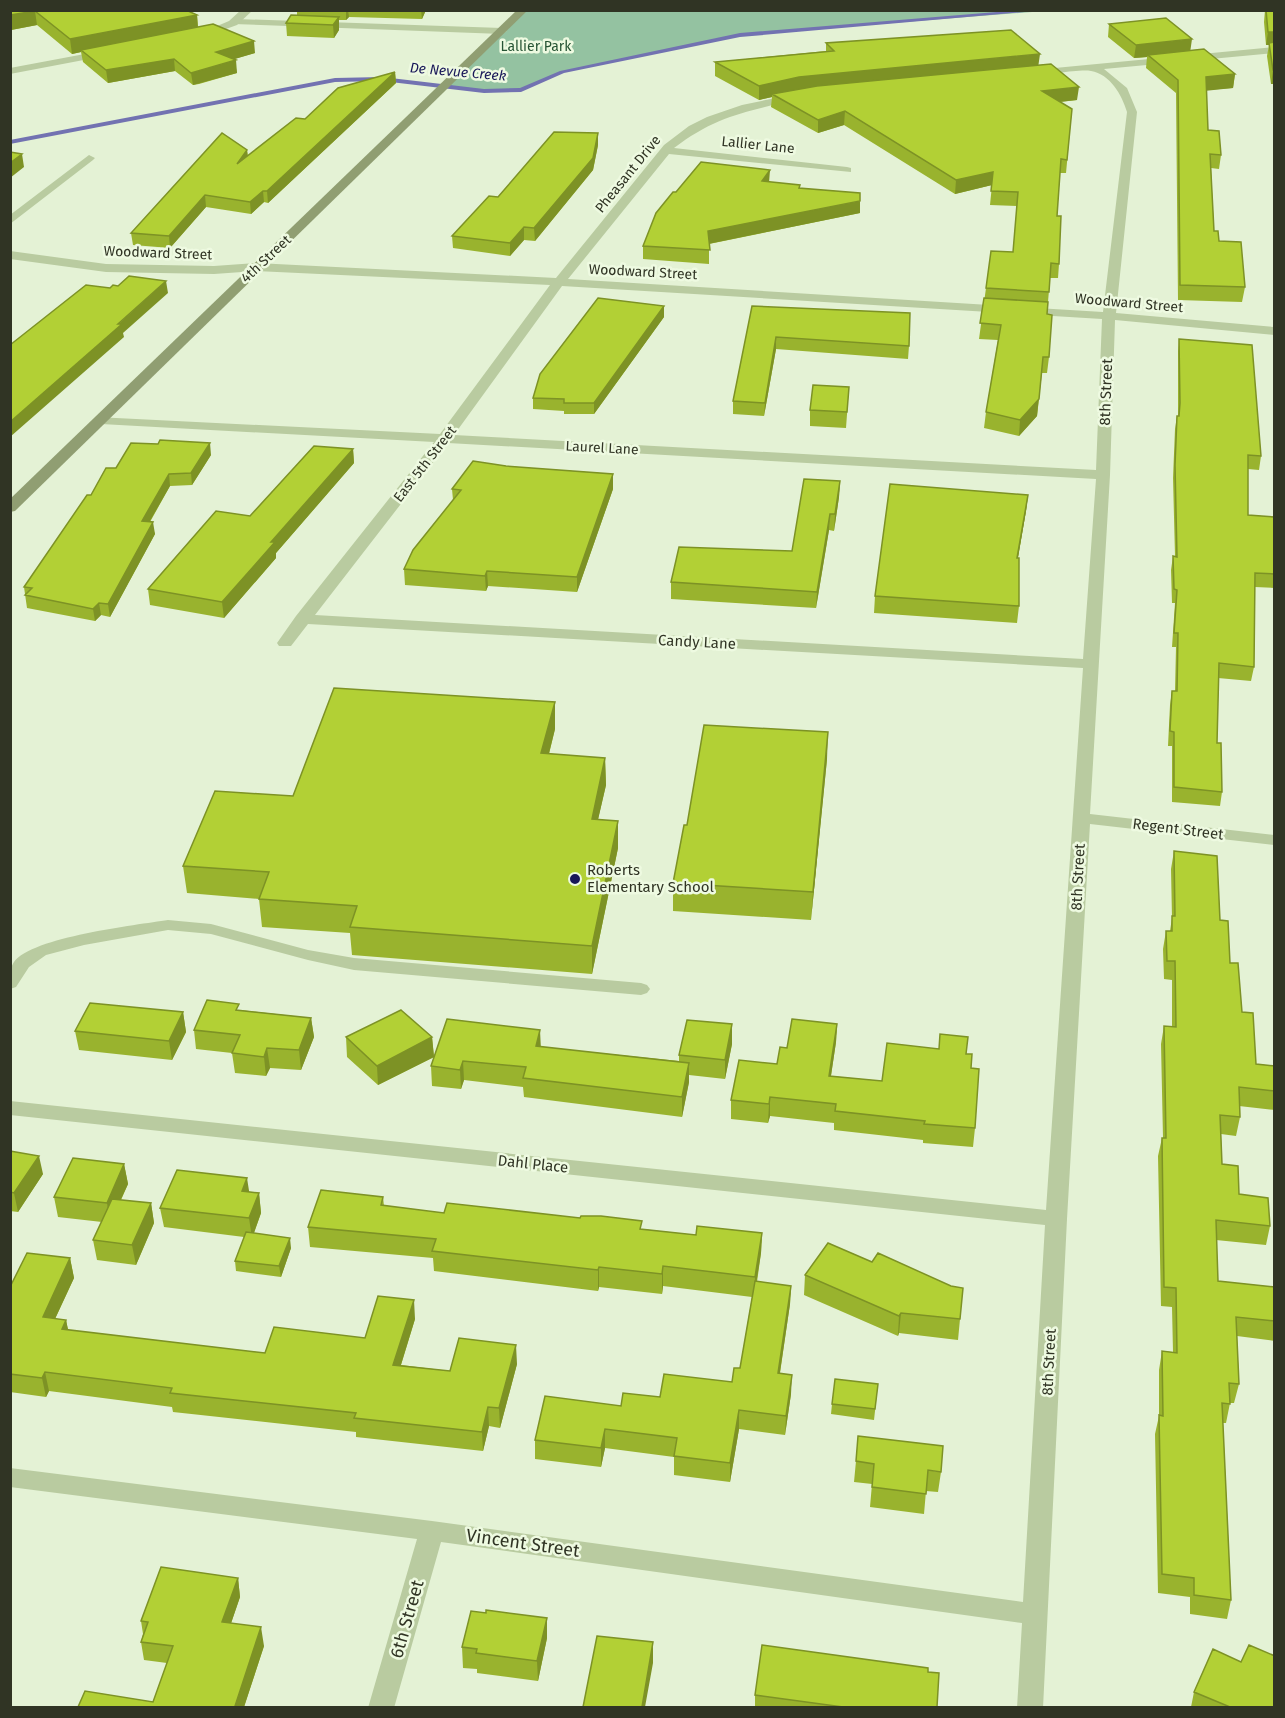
<svg xmlns="http://www.w3.org/2000/svg" width="1285" height="1718" font-family="'Fira Sans',sans-serif">
<style>
.green{fill:#94c2a1}
.lines{fill:none;stroke-linecap:round;stroke-linejoin:round}
.stream{fill:#7272b1;fill-rule:evenodd}
.lane{fill:#b9cba0;fill-rule:evenodd}
.street{fill:#b9cba0;fill-rule:evenodd}
.secondary{fill:#909e72;fill-rule:evenodd}
.wall{fill:#99b32e}
.shaded-wall{fill:#7d9225}
.building{fill:#b2d035;stroke:#7d9225;stroke-width:1.5}
.poi-dot{fill:#181758;stroke:#eefae1;stroke-width:2}
.labels{text-anchor:middle;dominant-baseline:central;stroke-width:5;stroke-linejoin:round;paint-order:stroke}
.far-park-label{font-size:14px;fill:#265434;stroke:#eefae1}
.far-water-label{font-size:14px;font-style:italic;fill:#181758;stroke:#eefae1}
.far-street-label{font-size:14px;fill:#303424;stroke:#eefae1}
.street-label{font-size:15px;fill:#303424;stroke:#eefae1}
.poi-label{font-size:15px;fill:#303424;stroke:#eefae1;text-anchor:start}
.near-street-label{font-size:18px;fill:#303424;stroke:#eefae1}
</style>
<rect width="100%" height="100%" fill="#e4f2d5"/>
<path class="green" d="M523 11H1045L740 35 562 72 521 90 484 91 447 86Z"/>
<g class="lines">
<path class="stream" d="M1020 10H1046L740 37 564 73 521 92 484 93 382 81 335 82 10 144V140L335 78 382 77 484 89 520 88 560 71 740 33Z"/>
<path class="lane" d="M236 19 502 28 507 31 502 34 233 24V20Z
M168 920 211 924 308 950 354 958 641 983 647 985 650 989 647 993 641 995 354 970 308 960 211 934 168 930 84 945 46 955 29 967 16 987 10 989C10 979 9 969 14 962 32 937 136 925 168 920Z"/>
<path class="street" d="M241 10H253L237 25 201 38 196 35 229 21Z
M1274 47V53L1104 69 1127 88 1137 112 1116 313 1274 327V335L1115 320 1110 475 1090 814 1274 835V845L1090 824 1067 1219 1043 1708H1017L1022 1623 441 1542 394 1708H368L417 1539 10 1487V1468L432 1521 1023 1602 1045 1225 10 1115V1101L1046 1210 1083 668 308 624 291 646H279L277 643 296 616 434 442 101 424 94 420 96 417 440 434 550 285 256 271 214 274 106 272 10 259V251L106 264 214 266 256 263 556 278 664 145 689 126 707 117 742 105 795 94 800 97 799 99C749 111 717 115 674 148L847 167 851 168V172L669 154 568 279 1103 312 1127 112C1122 95 1110 74 1091 71 1079 69 1048 75 1034 76L1029 73 1034 70ZM562 286 1102 319 1096 470 454 435ZM448 443 1096 479 1083 659 315 615Z
M106 50 110 51V55L10 74V68Z
M89 155 95 158 93 160 10 224V215Z"/>
<path class="secondary" d="M517 10H528L15 511 10 512V499Z"/>
</g>
<path class="wall" d="M10 10H197L190 12 197 15 198 27 255 53 234 59 237 73 199 84 193 85 175 71 108 83 83 62 81 52 72 54 37 25 11 30Z
M297 10H426L422 19 349 17 346 20H339V30L334 38 287 36 286 23 297 16Z
M1265 10H1275V84H1271L1267 56 1269 45H1266L1264 22Z
M1109 24 1191 51 1235 74 1233 88 1206 90 1208 130 1221 155 1219 169 1211 168 1214 231 1245 287 1242 302 1178 300 1176 93 1146 68 1147 57 1134 58 1108 37Z
M826 43 1038 66 1077 100 1060 102 1072 109 1066 173H1060L1057 216 1059 264 1058 278H1050L1047 314 1049 357 1047 373H1042L1037 416 1019 436 984 428 986 412 998 340 979 339 986 288 1013 252 1017 206 990 205 992 185 955 194 844 125 818 133 771 107 772 97 759 100 715 76V62L826 51Z
M395 72 396 83 268 203 264 202 251 214 206 207 170 248 133 245 131 233 247 150 248 156 305 119Z
M598 145 593 170 535 241 524 240 510 256 453 248 452 236 498 197Z
M769 182 800 185V189L860 213 709 244V264L643 259V246L676 192Z
M664 306V317L594 414H564V411L533 409V398Z
M752 306 909 346 908 359 776 349 764 416 733 414V401Z
M1179 339 1261 456 1259 470 1248 469V515L1275 517V588L1255 587 1254 667 1251 681 1218 678 1217 743 1222 792 1220 806 1172 802V746H1168L1170 705 1172 691H1175L1176 647H1172L1175 603H1172L1171 570 1173 556H1175L1173 478 1175 429 1177 416H1178V351Z
M849 387 846 428 810 426V410Z
M353 449 354 463 276 553V558L224 618 150 605 148 589Z
M211 455 192 485 170 486 150 522 155 534 110 617 101 615 95 621 27 608 24 587 91 495 116 468Z
M506 466 613 474V489L577 592 488 586 486 591 405 585 404 569 453 500 452 489Z
M840 481 839 497 834 531 829 530 816 608 671 599V582L792 551Z
M1028 495 1026 511 1018 558 1019 606 1017 623 874 613 875 596Z
M555 729 549 754 605 758 606 785 598 819 618 848 592 974 352 955 350 933 262 927 259 899 187 893 183 866 293 796Z
M827 759 811 920 673 911V883Z
M1174 851 1220 920 1242 1012 1256 1064 1275 1066V1110L1239 1106 1240 1117 1236 1136 1221 1134 1222 1164 1239 1194 1270 1226 1266 1245 1216 1240 1218 1281 1275 1287V1341L1237 1336 1239 1384 1234 1403H1230L1226 1423H1223L1231 1600 1227 1619 1190 1614V1597L1158 1593 1155 1434 1159 1416V1370L1162 1351 1173 1352 1172 1307 1161 1306 1158 1156 1162 1138H1163L1161 1044 1164 1026 1172 1027V980L1164 979 1163 949 1166 931H1170L1172 918 1171 869Z
M240 1010 311 1018 314 1037 301 1070 270 1068 266 1076 235 1073 232 1053 196 1049 194 1030Z
M183 1012 186 1032 172 1060 79 1050 75 1031Z
M732 1024V1044L725 1079 689 1075V1082L682 1117 524 1097 523 1087 464 1080 461 1089 432 1086 431 1066 541 1047 679 1061V1055Z
M837 1024 836 1042 831 1076 882 1081 966 1054 971 1068 975 1128 973 1147 923 1143V1140L834 1130V1123L770 1116 768 1123 731 1119V1100L777 1064 787 1048Z
M346 1037H432L434 1057 378 1085 347 1057Z
M10 1151 43 1174 18 1212 10 1211Z
M124 1164 128 1184 121 1200 151 1203 154 1223 136 1265 97 1260 93 1240 102 1222 58 1217 54 1197Z
M249 1192 259 1193 261 1213 254 1233 291 1248 281 1277 236 1271 235 1261 244 1237 164 1227 160 1208Z
M383 1197 384 1206 444 1213 642 1229 696 1235 762 1233 761 1253 757 1282 791 1286 790 1304 780 1373 791 1394 785 1435 739 1429 730 1482 674 1475V1457L605 1448 601 1467 535 1459V1440L621 1406 732 1382 740 1368 752 1297 663 1286 662 1294 599 1287 598 1291 434 1271 433 1258 310 1247 308 1227Z
M70 1258 74 1278 55 1319 66 1320 68 1330 265 1353 365 1338 415 1319 401 1365 450 1371 517 1364 500 1428 489 1426 483 1451 356 1437V1432L173 1412 172 1407 49 1391 46 1397 10 1392V1287Z
M872 1262 951 1286 960 1319 958 1340 899 1333 898 1336 804 1295 805 1275Z
M878 1384 874 1420 831 1414 832 1404Z
M856 1461 941 1472 938 1492 926 1491 924 1514 870 1507 872 1484 854 1482Z
M238 1578 240 1597 231 1623 264 1646 244 1707 153 1702 167 1663 144 1660 141 1642 143 1634 141 1621Z
M486 1613 547 1618V1638L538 1681 477 1673V1669L463 1668 462 1647Z
M1241 1662 1275 1707H1191L1194 1692Z
M928 1672 937 1707H755V1695Z"/>
<path class="shaded-wall" d="M346 10H348L349 17 346 20Z
M421 10H426L422 19Z
M35 11 37 25 11 30 10 15Z
M197 15 198 29 81 50V52L72 54 70 39Z
M339 17V30L334 38 333 25Z
M1268 32H1275L1274 45 1269 43V45H1266Z
M1192 39 1190 53 1148 55 1147 57 1134 58 1136 45Z
M254 41 255 53 218 64 216 52Z
M1040 54 1038 68 772 94V97L759 100V86L799 77Z
M174 59 175 71 108 83 106 70Z
M236 60 237 73 193 85 191 73Z
M1273 70H1275V84H1271Z
M395 72 396 83 268 203 267 191Z
M1235 74 1233 88 1204 91 1206 77Z
M1079 87 1077 100 1040 104 1042 91Z
M845 111 844 125 818 133V120Z
M598 133V145L593 170 535 241 534 228Z
M247 150 248 161 237 164Z
M22 154 24 167 10 178V163Z
M770 170 769 183 762 181Z
M993 172 992 185 955 194 956 180Z
M263 191 264 202 251 214 250 202Z
M205 195 206 207 170 248 169 236Z
M860 201V213L708 244V231Z
M524 227V240L510 256V243Z
M166 281 168 293 123 333 124 337 10 437V422Z
M664 306V317L594 414V403Z
M776 337V349L764 416 765 403Z
M1043 357 1037 416 1019 436 1020 420Z
M210 443 211 455 192 485 191 473Z
M353 449 354 463 276 553V558L224 618 222 602 271 542Z
M169 474 170 486 143 533 142 521Z
M613 474V489L577 592V577Z
M840 481 839 497 834 531 835 514Z
M1028 495 1026 511 1015 574 1017 558Z
M830 514 829 530 816 608 817 592Z
M153 522 155 534 110 617 108 604Z
M487 571 488 586 486 591 485 576Z
M99 603 101 615 95 621 93 609Z
M555 702V729L542 781 541 753Z
M828 732 827 759 811 920 813 892Z
M605 758 606 785 592 846V819Z
M618 821V848L592 974V946Z
M183 1012 186 1032 172 1060 169 1041Z
M311 1018 314 1037 301 1070 299 1050Z
M732 1024V1044L725 1079V1060Z
M837 1024 836 1042 828 1095 829 1076Z
M540 1030 541 1050 536 1046Z
M432 1037 434 1057 378 1085 377 1066Z
M267 1048 270 1068 266 1076 264 1057Z
M463 1061 464 1080 461 1089 460 1070Z
M689 1063V1082L682 1117V1097Z
M770 1097V1116L768 1123 769 1104Z
M39 1156 43 1174 18 1212 14 1193Z
M124 1164 128 1184 110 1223 107 1203Z
M247 1178 250 1197 242 1191Z
M259 1193 261 1213 252 1238 249 1218Z
M151 1203 154 1223 136 1265 132 1245Z
M762 1233 761 1253 754 1297 755 1277Z
M290 1238 291 1248 281 1277 279 1266Z
M70 1258 74 1278 47 1336 43 1317Z
M663 1266V1286L662 1294V1274Z
M599 1267V1287L598 1291V1270Z
M791 1286 790 1304 777 1392 778 1373Z
M414 1300 415 1319 395 1384 393 1365Z
M901 1313 899 1333 898 1336 899 1316Z
M66 1320 70 1339 62 1329Z
M516 1345 517 1364 500 1428 499 1408Z
M45 1372 49 1391 46 1397 42 1378Z
M792 1375 791 1394 785 1435 786 1416Z
M488 1407 489 1426 483 1451 482 1432Z
M739 1410V1429L730 1482V1463Z
M605 1429V1448L601 1467V1448Z
M238 1578 240 1597 225 1641 222 1622Z
M547 1618V1638L538 1681 537 1661Z
M261 1627 264 1646 244 1707 235 1706Z
M653 1642V1663L645 1707H642Z"/>
<path class="building" d="M10 10H186L197 15 70 39 35 11 10 15Z
M1266 10H1275V32H1268Z
M291 15 339 17 333 25 286 23Z
M1166 18 1192 39 1136 45 1109 24Z
M213 24 254 41 216 52 236 60 191 73 174 59 106 70 81 50Z
M1011 30 1040 54 799 77 759 86 715 62 834 51 826 43Z
M1275 42V70H1273L1269 43Z
M1204 49 1235 74 1206 77 1208 130 1219 131 1221 155 1210 154 1214 231H1218L1219 241 1241 242 1245 287 1180 285 1178 80 1148 55Z
M1051 64 1079 87 1042 91 1072 109 1067 160 1061 159 1057 216H1061L1059 264 1051 263 1049 292 986 288 991 251 1013 252 1018 192 991 191 993 172 956 180 845 111 818 120 772 94 817 86Z
M395 72 267 191H263L250 202 205 195 169 236 131 233 222 133 247 150 237 164 296 118 305 119 338 88Z
M554 132 598 133 593 158 534 228 524 227 510 243 452 236 489 196 498 197Z
M10 152 22 154 10 163Z
M701 162 770 170 762 181 800 185 799 188 860 193V201L708 231 710 250 643 246 656 213 673 192H676Z
M129 276 166 281 118 324H122L10 422V345L86 285 110 288 113 285 118 286Z
M598 298 664 306 594 403H564V399L533 398 540 374Z
M984 298 1048 302 1047 314 1052 315 1049 357H1043L1039 399 1020 420 986 412 1001 325 980 323Z
M752 306 910 313 909 346 776 337 765 403 733 401Z
M1179 339 1252 345 1261 456 1248 455V515L1275 517V574L1255 573 1254 667 1219 663 1217 743H1221L1222 792 1174 787V732L1170 731 1172 691H1177L1178 633H1174L1177 590 1174 589 1173 556 1177 557 1175 465 1177 416H1179L1180 403Z
M813 385 849 387 847 412 810 410Z
M160 440 210 443 191 473 169 474 142 521 153 522 108 604 99 603 93 609 25 595 32 588 24 587 87 495H91L106 468H116L131 443 158 444Z
M314 446 353 449 271 542H275L222 602 148 589 216 511 250 516Z
M473 461 506 466 613 474 577 577 487 571 485 576 404 569 413 550 461 490 452 489Z
M804 479 840 481 835 514H830L817 592 671 582 679 547 792 551Z
M890 484 1028 495 1017 558H1019V606L875 596Z
M334 688 555 702 541 753 605 758 592 819 618 821 592 946 350 927 357 906 259 899 269 872 183 866 215 791 293 796Z
M704 725 828 732 813 892 673 883 684 825H687Z
M1174 851 1217 856 1220 920 1228 921 1230 963H1238L1242 1012 1253 1013 1256 1064 1275 1066V1091L1239 1087 1240 1117 1220 1115 1222 1164 1238 1166 1239 1194 1268 1198 1270 1226 1216 1220 1218 1281 1275 1287V1321L1236 1317 1239 1384 1229 1383 1230 1404 1222 1403 1231 1600 1194 1595V1578L1162 1574 1159 1415 1163 1416 1162 1351 1177 1353 1176 1288 1164 1287 1162 1138H1166L1164 1026 1176 1027 1175 961H1167L1166 931H1172V916H1175Z
M207 1000 239 1004 236 1010 311 1018 299 1050 267 1048 264 1057 232 1053 240 1035 194 1030Z
M90 1003 183 1012 169 1041 75 1031Z
M401 1010 432 1037 377 1066 346 1037Z
M447 1019 540 1030 536 1046 689 1063 682 1097 523 1078 526 1067 463 1061 460 1070 431 1066Z
M792 1019 837 1024 829 1076 882 1081 887 1043 939 1049 940 1034 968 1037 966 1054H972L971 1068 979 1069 975 1128 924 1124 925 1121 835 1111 836 1104 770 1097 769 1104 731 1100 739 1060 777 1064 780 1047 787 1048Z
M687 1020 732 1024 725 1060 679 1055Z
M10 1151 39 1156 14 1193 10 1192Z
M73 1158 124 1164 107 1203 54 1197Z
M177 1170 247 1178 242 1191 259 1193 249 1218 160 1208Z
M321 1190 383 1197 381 1205 444 1213 447 1203 580 1218 581 1216H601L642 1221 640 1229 696 1235 697 1226 762 1233 755 1277 663 1266 662 1274 599 1267 598 1270 432 1251 436 1239 308 1227Z
M112 1199 151 1203 132 1245 93 1240Z
M246 1232 290 1238 279 1266 235 1261Z
M828 1243 872 1262 878 1253 951 1286 963 1288 960 1319 901 1313 899 1316 805 1275Z
M27 1253 70 1258 43 1317 66 1320 62 1329 265 1353 274 1327 365 1338 378 1296 414 1300 393 1365 450 1371 459 1338 516 1345 499 1408 488 1407 482 1432 354 1418 356 1413 170 1393 172 1388 45 1372 42 1378 10 1374V1287Z
M755 1281 791 1286 778 1373 792 1375 786 1416 739 1410 730 1463 674 1456 677 1438 605 1429 601 1448 535 1440 545 1396 621 1406 623 1393 660 1397 664 1374 732 1382 734 1368H740Z
M835 1379 878 1384 875 1409 832 1404Z
M858 1436 943 1446 941 1472 928 1470 926 1494 872 1487 874 1464 856 1461Z
M161 1567 238 1578 222 1622 261 1627 235 1706 245 1707H78L85 1691 153 1702 173 1646 141 1642 148 1622 141 1621Z
M486 1610 547 1618 537 1661 476 1653 477 1649 462 1647 471 1611 486 1613Z
M597 1636 653 1642 642 1707H583Z
M762 1645 928 1668V1672L939 1673 937 1707H843L755 1695Z
M1249 1645 1275 1656V1707H1230L1194 1692 1213 1649 1241 1662Z"/>
<circle class="poi-dot" cx="575" cy="879" r="6"/>
<g class="labels">
<g class="far-park-label">
<text x="536" y="46">Lallier Park</text>
</g>
<g class="far-water-label">
<text transform="translate(458 72) rotate(5)">De Nevue Creek</text>
</g>
<g class="far-street-label">
<text transform="translate(758 145) rotate(6)">Lallier Lane</text>
<text transform="translate(628 174) rotate(-51)">Pheasant Drive</text>
<text transform="translate(158 253) rotate(2)">Woodward Street</text>
<text transform="translate(266 259) rotate(-43)">4th Street</text>
<text transform="translate(643 272) rotate(3)">Woodward Street</text>
<text transform="translate(1129 303) rotate(5)">Woodward Street</text>
<text transform="translate(602 448) rotate(3)">Laurel Lane</text>
<text transform="translate(425 464) rotate(-52)">East 5th Street</text>
</g>
<g class="street-label">
<text transform="translate(1106 392) rotate(-88)">8th Street</text>
<text transform="translate(697 642) rotate(3)">Candy Lane</text>
<text transform="translate(1178 829) rotate(7)">Regent Street</text>
<text transform="translate(1078 877) rotate(-87)">8th Street</text>
<text transform="translate(533 1164) rotate(6)">Dahl Place</text>
<text transform="translate(1049 1362) rotate(-87)">8th Street</text>
</g>
<g class="poi-label">
<text x="587" y="870">Roberts<tspan x="587" dy="17">Elementary School</tspan></text>
</g>
<g class="near-street-label">
<text transform="translate(523 1543) rotate(8)">Vincent Street</text>
<text transform="translate(407 1619) rotate(-74)">6th Street</text>
</g>
</g>
<rect width="1285" height="1718" fill="none" stroke="#303424" stroke-width="24"/>
</svg>
